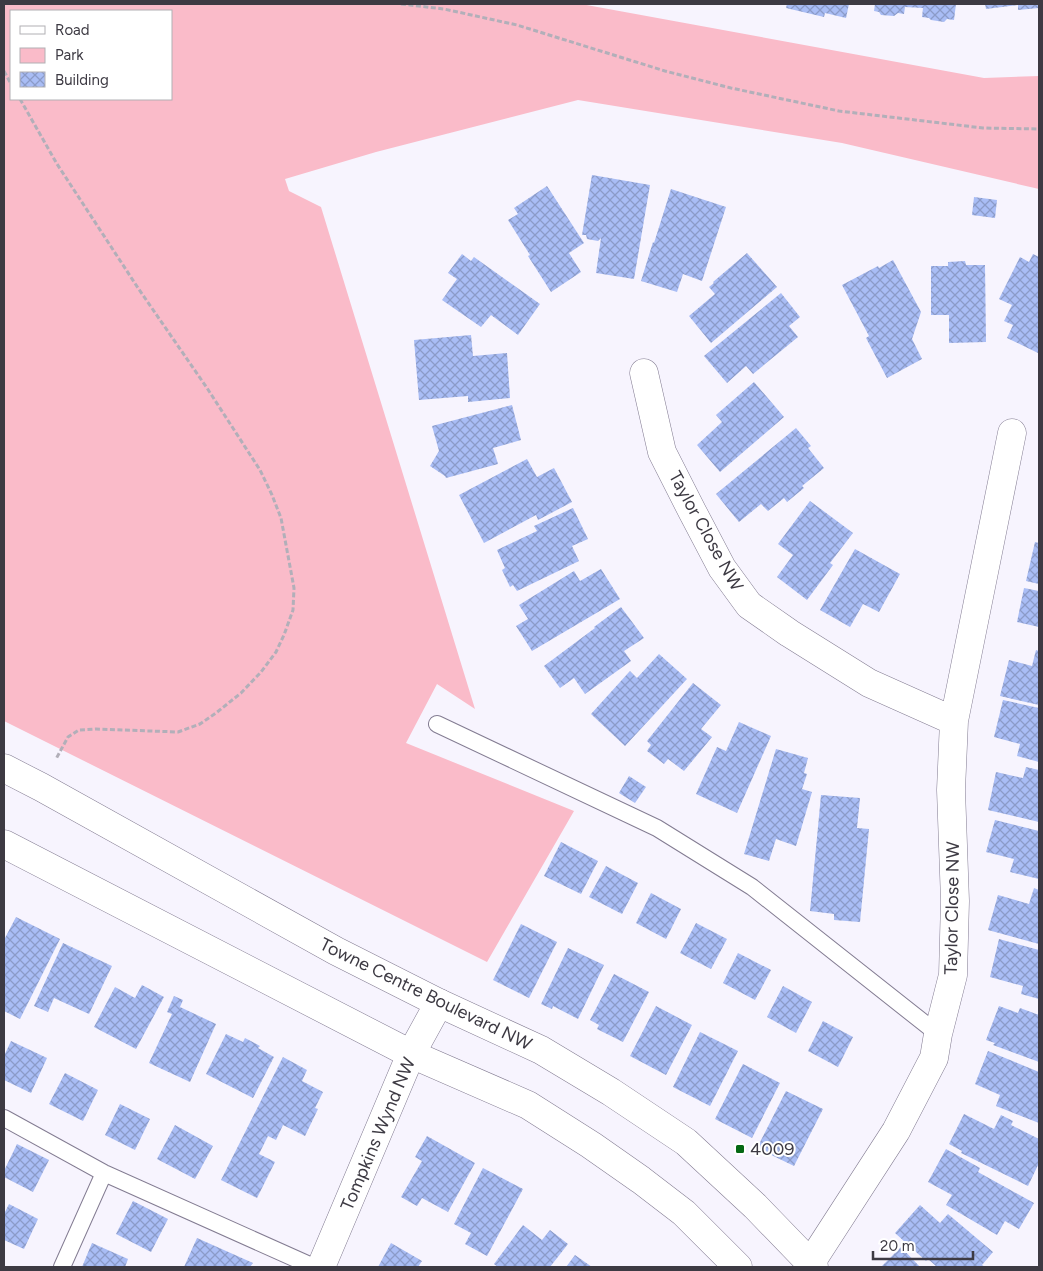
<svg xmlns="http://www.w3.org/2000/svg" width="1043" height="1271" font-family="Figtree,sans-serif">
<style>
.green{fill:#fabbc9;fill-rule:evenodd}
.building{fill:url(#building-cross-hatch)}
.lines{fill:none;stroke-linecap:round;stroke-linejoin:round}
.service-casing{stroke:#837c92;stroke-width:18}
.minor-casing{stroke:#837c92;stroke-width:29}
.tertiary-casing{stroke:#837c92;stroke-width:29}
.path{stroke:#b2afb9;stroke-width:3;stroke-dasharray:5 2.5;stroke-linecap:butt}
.service{stroke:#fff;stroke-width:16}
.minor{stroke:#fff;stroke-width:28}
.tertiary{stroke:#fff;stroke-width:28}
.poi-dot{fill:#046813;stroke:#fff;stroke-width:2}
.labels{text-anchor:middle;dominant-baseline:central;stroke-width:4;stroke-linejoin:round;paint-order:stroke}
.street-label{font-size:18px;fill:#3d3a43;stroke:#fff}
.poi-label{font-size:18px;fill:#3d3a43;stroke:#fff;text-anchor:start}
</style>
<defs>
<pattern id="building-cross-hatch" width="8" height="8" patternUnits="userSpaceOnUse" patternTransform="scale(1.25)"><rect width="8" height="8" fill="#a9bdf5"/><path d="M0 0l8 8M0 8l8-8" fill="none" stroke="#8b9bc8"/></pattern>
</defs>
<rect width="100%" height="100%" fill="#f7f4fe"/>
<path class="green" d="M4 4H581L984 78 1039 76V189L842 143 578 100 376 152 285 179 289 191 321 207 475 709 437 684 406 743 574 811 487 962 4 721ZM11 11H171V99H11Z"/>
<path class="building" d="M787 4H849L846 18 825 13 824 17 786 8Z
M875 4H956L954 20 947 19 944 22 931 20 929 18 922 17 923 8 905 7 904 14 898 13 894 16 881 15 879 12 874 11Z
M985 4H1039V8L1018 10V5L986 9Z
M592 175 650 185 634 279 596 273 601 238 598 241 587 239 586 235H582Z
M547 186 584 243 569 253 581 272 551 292 528 256 530 255 508 220 518 214 514 208Z
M671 189 726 207 702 281 683 274 677 292 641 281 653 242 654 243Z
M974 197 997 200 995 218 972 215Z
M747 253 777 287 711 343 689 316 715 294 709 287 714 283 713 282Z
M462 254 471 261 474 257 540 304 518 335 491 315 481 327 442 300 457 279 448 273Z
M1033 254 1039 257V351L1038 353 1007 338 1013 325 1004 321 1012 305 999 299 1020 257 1029 262Z
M893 260 921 312 912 339 922 359 887 378 866 338 869 336 842 285 878 266 879 268Z
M965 261 966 265H985L986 342 949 343V315H931V266H948V262Z
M781 293 800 317 789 326 798 337 753 374 746 366 727 383 704 356Z
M471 335 473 356 507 353 510 398 468 402V396L419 400 414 340Z
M754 382 784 417 720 472 697 445 722 422 716 415Z
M512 405 521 440 493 448 498 464 446 478 445 476 430 466 439 451 432 426Z
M796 428 811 446 808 448 824 468 802 486 804 488 787 502 784 498 768 511 761 504 739 522 716 494Z
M527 459 537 477 554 468 572 502 538 520 536 515 484 543 459 495Z
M810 501 853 533 830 563 833 565 807 600 777 577 793 555 778 544Z
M573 508 588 539 572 546 579 561 517 591 513 585 510 587 502 570 505 568 497 550 537 531 534 526Z
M1035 542 1039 543V584L1026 581Z
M855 549 900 574 879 612 863 604 850 627 820 610Z
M601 569 620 599 532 651 516 626 528 619 519 605 574 571 580 581Z
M1024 588 1039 591V627L1017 622Z
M621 607 644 638 624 651 631 661 585 694 574 678 560 688 544 666 595 628 594 627Z
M1036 650 1039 651V705L1000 696 1009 660 1032 666Z
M659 654 687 679 625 746 591 714 630 671 637 678Z
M693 683 721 705 701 729 712 737 684 771 668 759 664 764 647 751 651 745 647 741Z
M1003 700 1039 708V762L1017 756 1020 744 994 737Z
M739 722 771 736 737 813 696 794 717 747 726 751Z
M776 749 808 758 804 773 807 774 802 789 812 792 796 846 776 839 769 861 744 854Z
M1026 767 1039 770V822L988 810 996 772 1023 778Z
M629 776 646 787 635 803 619 793Z
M821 795 860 798 857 828 869 829 860 922 834 920V914L810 911Z
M995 820 1039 831V879L1010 872 1014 859 986 852Z
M561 842 598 861 581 894 544 876Z
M606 866 638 883 622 914 589 897Z
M1034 888 1039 890V944L988 930 998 895 1029 904Z
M651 893 681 909 666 939 636 923Z
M16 917 60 939 20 1019 4 1011V940Z
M696 923 727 939 711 969 680 953Z
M521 924 557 942 529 998 493 980Z
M999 939 1039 950V999L1021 994 1023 986 990 977Z
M63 943 112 966 89 1014 54 998 48 1012 34 1006Z
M568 948 604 965 578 1019 553 1006 552 1009 541 1004Z
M738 953 771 970 755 1000 723 983Z
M614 974 649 992 623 1042 597 1029 599 1025 590 1020Z
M142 985 164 997 136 1049 94 1027 115 987 135 998Z
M783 986 812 1002 796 1033 767 1017Z
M174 996 183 1000 180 1007 216 1024 190 1082 149 1063 172 1014 167 1012Z
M656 1006 692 1025 666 1075 630 1056Z
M999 1006 1018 1013 1020 1008 1039 1015V1062L993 1045 995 1043 986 1040Z
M823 1021 853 1037 838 1067 808 1051Z
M700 1032 738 1051 710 1106 673 1087Z
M226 1034 243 1042 245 1038 260 1046 258 1048 274 1057 253 1098 206 1074Z
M11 1041 47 1058 31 1093 4 1080V1056Z
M988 1051 1039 1072V1123L996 1106 1000 1095 975 1084Z
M283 1057 307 1070 302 1081 323 1092 315 1108 318 1109 305 1136 283 1125 276 1140 268 1136 259 1154 275 1162 257 1198 221 1180Z
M743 1064 780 1083 752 1138 715 1119Z
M65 1073 98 1090 83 1121 49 1104Z
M786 1091 823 1109 794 1166 757 1148Z
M120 1104 150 1119 135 1150 105 1135Z
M964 1114 994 1129 1001 1115 1013 1121 1011 1125 1039 1139V1163L1028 1186 961 1153 962 1151 949 1144Z
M175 1125 213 1146 195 1179 157 1159Z
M427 1136 475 1163 448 1212 422 1198 417 1206 401 1197 422 1161 415 1157Z
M17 1144 49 1160 33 1192 4 1177V1171Z
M946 1149 980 1168 978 1172 1034 1203 1019 1229 1005 1221 997 1235 946 1205 952 1195 928 1182Z
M483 1168 523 1189 487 1256 465 1244 471 1233 454 1224Z
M133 1201 168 1219 151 1252 116 1234Z
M9 1204 38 1219 24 1249 4 1240V1214Z
M920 1205 940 1223 948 1214 993 1252 982 1265 985 1267H937L928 1259 926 1261 895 1233Z
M523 1225 542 1240 550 1230 568 1244 550 1267H498L494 1264Z
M197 1238 253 1263 250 1267H184Z
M92 1243 128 1259 125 1267H82Z
M391 1243 422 1261 418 1267H378Z
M901 1247 920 1267H881Z
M575 1255 592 1267H566Z"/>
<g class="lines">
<defs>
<path id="service" d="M437 724 657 828 752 887 938 1034
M4 1118 104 1173 314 1267
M62 1267 104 1173"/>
<path id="minor" d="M644 373 662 452 692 511 722 568 749 605 789 633 869 683 954 721
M321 1267 411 1054 439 1003
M808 1267 896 1131 934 1058 938 1034 953 975 955 901 951 790 954 721 1012 433"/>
<path id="tertiary" d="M4 768 41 787 336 951 439 1003 541 1050 611 1092 686 1142 755 1206 814 1267
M4 844 411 1054 528 1105 591 1145 641 1180 684 1213 738 1267"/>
</defs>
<use href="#service" class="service-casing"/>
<use href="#minor" class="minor-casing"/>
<use href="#tertiary" class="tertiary-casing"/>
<path class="path" d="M401 4 444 9 517 25 665 71 731 88 839 111 983 128 1039 129
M4 71 11 84
M20 99 57 164 138 288 207 388 260 470 272 495 281 518 294 588 293 610 284 635 276 652 261 672 241 693 216 713 200 724 178 732 96 729 79 730 68 737 56 759"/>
<use href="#service" class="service"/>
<use href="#minor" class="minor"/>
<use href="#tertiary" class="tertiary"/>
</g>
<rect class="poi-dot" x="735" y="1144" width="10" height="10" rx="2.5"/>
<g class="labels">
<g class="street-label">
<text transform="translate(706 531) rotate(61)">Taylor Close NW</text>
<text transform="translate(952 908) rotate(-89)">Taylor Close NW</text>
<text transform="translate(426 994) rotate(26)">Towne Centre Boulevard NW</text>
<text transform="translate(378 1134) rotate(-67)">Tompkins Wynd NW</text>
</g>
<g class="poi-label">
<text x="750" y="1149">4009</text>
</g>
</g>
<rect width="1043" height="1271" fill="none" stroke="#3d3a43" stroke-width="10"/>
<rect x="10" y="10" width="162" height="90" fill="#ffffff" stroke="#b1b0b4"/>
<rect x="20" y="26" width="25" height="8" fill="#ffffff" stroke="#b1b0b4"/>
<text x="55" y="35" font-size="15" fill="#3d3a43">Road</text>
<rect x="20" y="48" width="25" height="15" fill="#fabbc9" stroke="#b1b0b4"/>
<text x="55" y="60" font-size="15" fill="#3d3a43">Park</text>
<rect x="20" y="72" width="25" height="15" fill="url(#building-cross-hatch)" stroke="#b1b0b4"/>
<text x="55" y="85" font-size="15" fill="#3d3a43">Building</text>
<path d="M873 1251v8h100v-8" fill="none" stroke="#3d3a43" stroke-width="2.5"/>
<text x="880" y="1251" font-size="15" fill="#3d3a43" stroke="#ffffff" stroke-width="4" paint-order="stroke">20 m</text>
</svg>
